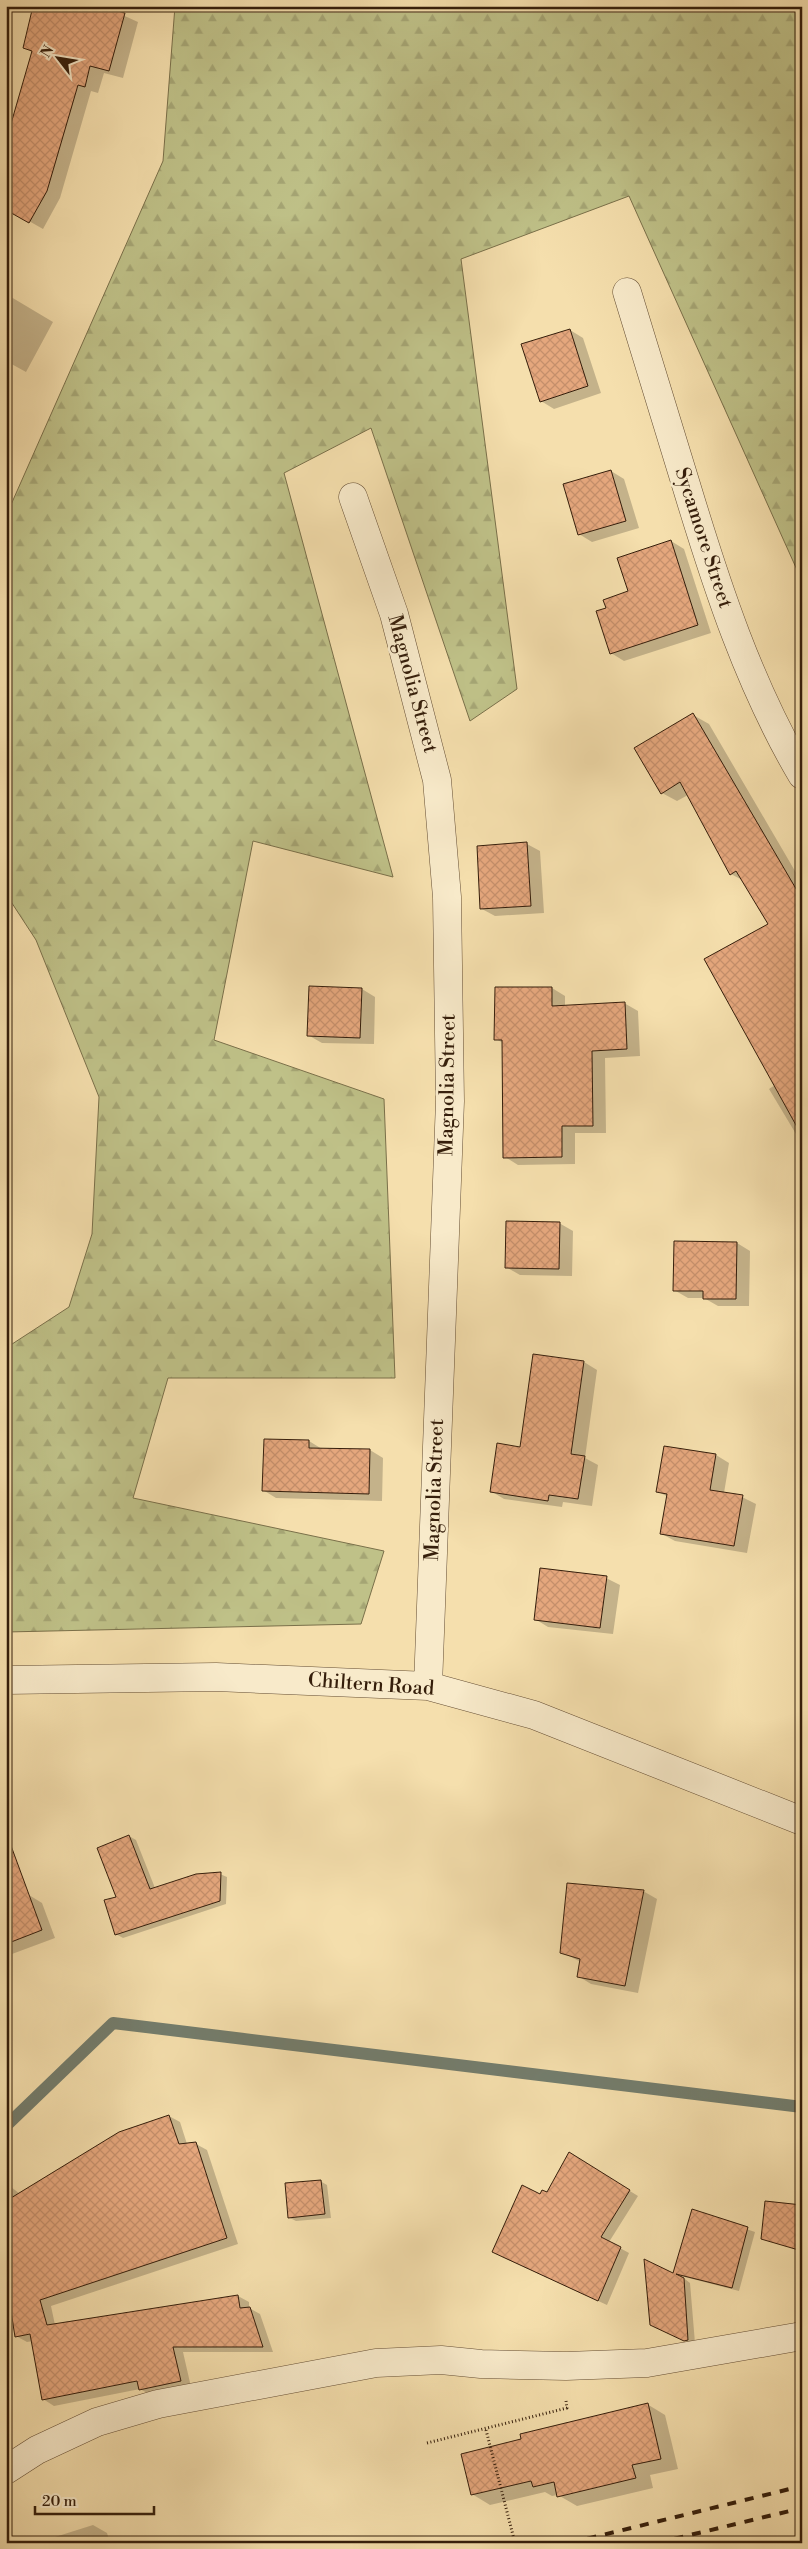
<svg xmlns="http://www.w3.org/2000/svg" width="808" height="2549" font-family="'Libre Bodoni',serif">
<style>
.forest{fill:url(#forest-firs);stroke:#7a704a}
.shadow{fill:#0003}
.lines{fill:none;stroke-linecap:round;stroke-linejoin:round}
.stream{stroke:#737d6d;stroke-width:12}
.building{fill:url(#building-cross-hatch);stroke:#351e0b}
.street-casing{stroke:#654e34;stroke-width:29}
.path{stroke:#351e0b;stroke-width:3;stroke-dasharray:1 2.5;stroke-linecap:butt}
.street{stroke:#f8eaca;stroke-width:28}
.rail{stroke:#351e0b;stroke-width:4;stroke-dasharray:9 9;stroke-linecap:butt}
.labels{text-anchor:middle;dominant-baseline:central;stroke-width:5;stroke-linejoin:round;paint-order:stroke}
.street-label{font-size:20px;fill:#351e0b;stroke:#f8eaca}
</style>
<defs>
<pattern id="forest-firs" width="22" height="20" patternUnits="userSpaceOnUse" patternTransform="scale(1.25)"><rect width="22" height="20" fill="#bfc188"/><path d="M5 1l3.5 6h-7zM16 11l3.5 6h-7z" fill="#a5a574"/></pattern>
<pattern id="building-cross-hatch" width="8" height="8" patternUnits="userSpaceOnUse" patternTransform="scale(1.25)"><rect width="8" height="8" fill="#e5a77d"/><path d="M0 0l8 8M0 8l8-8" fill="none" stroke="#c58f6b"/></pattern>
</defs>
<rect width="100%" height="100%" fill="#f5dfad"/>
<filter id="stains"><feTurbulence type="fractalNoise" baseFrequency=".004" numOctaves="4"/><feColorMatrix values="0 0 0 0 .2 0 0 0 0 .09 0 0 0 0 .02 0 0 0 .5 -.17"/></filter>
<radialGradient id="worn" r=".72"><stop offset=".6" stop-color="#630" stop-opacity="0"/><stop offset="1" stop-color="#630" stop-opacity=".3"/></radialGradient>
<path class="forest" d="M175 6H802V581L629 196 461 259 517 689 470 721 371 428 284 473 393 877 253 841 214 1040 384 1099 395 1378H168L133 1498 384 1551 361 1624 6 1632V1348L69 1307 92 1234 99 1097 36 940 6 894V516L163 161Z"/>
<path class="shadow" d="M34 6H120L118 13 138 22 123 78 104 73 98 93 91 91 60 198 43 229 6 208V135L13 124 33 53 24 47Z
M6 294 53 322 26 372 6 361Z
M570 330 583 338 601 393 554 409 541 401Z
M611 471 624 479 639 528 592 542 579 534Z
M671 541 684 549 711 633 624 661 611 653 607 609 629 592Z
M693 715 709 724 802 883V1144L769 1089 775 1085 769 924 744 881 731 874 688 795 677 801 662 793Z
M527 844 540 851 544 913 495 916 482 909Z
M552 988 565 996V1006L624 1003 638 1011 640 1056 605 1058 606 1133H575V1164L518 1165 505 1157 503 1043 496 1039Z
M362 989 375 997 374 1044 322 1043 308 1035Z
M559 1223 573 1231 572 1276 520 1275 506 1267Z
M737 1243 750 1251 749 1306H718L704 1298H688L674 1290Z
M801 1328H802V1408L799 1406Z
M584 1362 597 1370 585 1458 598 1465 592 1506 563 1502 562 1507 504 1499 491 1491Z
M309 1441 322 1449 370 1450 383 1458 382 1501 276 1498 263 1490Z
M716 1455 729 1463 724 1493 742 1497 756 1504 747 1553 675 1541 662 1534 668 1497 657 1491Z
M606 1578 620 1585 613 1634 548 1627 535 1619Z
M129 1836 136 1840 155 1888 220 1874 227 1877 226 1904 123 1938 116 1934 118 1897Z
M643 1891 657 1899 638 1993 591 1984 578 1976 581 1962 561 1952Z
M29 1895 42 1903 55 1938 12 1954 6 1951V1903Z
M169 2116 180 2122 187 2144H196L207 2150 238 2244 51 2306 55 2325 238 2296 249 2302V2308L260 2314 273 2352H183L191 2387 151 2395 140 2389 54 2406 43 2399 33 2341 27 2342 16 2336 14 2322 6 2324V2183L20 2194Z
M578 2159 638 2196 609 2242 629 2253 607 2305 502 2257 541 2196 547 2194Z
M320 2181 327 2185 331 2218 296 2221 290 2218Z
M693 2211 755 2232 739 2291 681 2276 690 2283 695 2343 692 2344 658 2328Z
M647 2404 665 2415 678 2469 650 2475 653 2488 577 2506 558 2495 552 2496 545 2492 490 2505 472 2494Z
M93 2525 107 2533 110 2543H36Z"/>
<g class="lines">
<path class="stream" d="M6 2126 113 2023 802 2107"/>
</g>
<path class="building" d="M33 6H99L125 13 109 71 90 66 85 87 78 85 47 191 29 223 6 210V141L32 51 23 48Z
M570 329 588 386 540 402 521 344Z
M611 470 626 521 578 535 563 484Z
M671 540 698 625 610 654 596 611 606 608 603 600 628 591 617 558Z
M693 713 802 899V1136L704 959 768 924 736 871 730 875 680 782 661 794 634 748Z
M527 842 531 906 480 909 477 846Z
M309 986 362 988 360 1038 307 1036Z
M495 987H552V1006L625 1002 627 1049 592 1051 593 1126H562V1157L503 1158 502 1040H494Z
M506 1221 560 1222 559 1269 505 1268Z
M674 1241 737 1242 736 1299H703V1291H673Z
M533 1354 584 1361 571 1454 585 1456 578 1499 549 1495 548 1501 490 1492 497 1443 520 1447Z
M264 1439 309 1440V1448L370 1449 369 1494 262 1491Z
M664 1446 716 1454 710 1490 743 1495 734 1546 660 1534 667 1494 656 1492Z
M540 1568 607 1576 600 1628 534 1620Z
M129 1835 150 1889 196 1874 221 1872 220 1901 115 1935 104 1900 116 1897 97 1848Z
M6 1843H10L42 1930 6 1944Z
M567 1883 644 1890 625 1986 577 1977 580 1959 560 1953Z
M169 2115 179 2144 196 2142 227 2238 40 2300 47 2325 238 2295 240 2308 250 2307 263 2347H173L181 2381 139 2390 137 2381 42 2400 30 2334 15 2337 11 2311 6 2312V2201L119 2132Z
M569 2152 630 2190 601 2237 621 2247 598 2301 492 2252 522 2185 540 2194 542 2190 547 2192Z
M321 2180 325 2214 288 2218 285 2183Z
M765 2201 802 2205V2251L761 2239Z
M692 2209 748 2227 732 2288 676 2274 684 2278 688 2340 684 2341 650 2325 644 2259 673 2273Z
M648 2403 661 2459 632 2465 636 2478 557 2497 554 2482 533 2487 531 2481 471 2495 461 2454 521 2439 520 2434Z"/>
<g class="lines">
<defs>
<path id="street" d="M627 292C647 357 667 422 687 488 717 587 749 685 802 775
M353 497 394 614 437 780 447 897 450 1101 428 1686
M6 1680 216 1677 428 1686 534 1715 802 1821
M6 2470 37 2450 97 2422 158 2404 376 2363 441 2360 481 2364 566 2366 647 2363 802 2336"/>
</defs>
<use href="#street" class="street-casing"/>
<path class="path" d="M486 2430 515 2543
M427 2443 567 2408 566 2401"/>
<use href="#street" class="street"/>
<path class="rail" d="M570 2543 802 2486
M657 2543 802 2508"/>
</g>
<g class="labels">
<g class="street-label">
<text transform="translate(703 538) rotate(72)">Sycamore Street</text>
<text transform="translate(412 684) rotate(75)">Magnolia Street</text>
<text transform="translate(448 1085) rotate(-89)">Magnolia Street</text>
<text transform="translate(435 1490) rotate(-88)">Magnolia Street</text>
<text transform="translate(371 1685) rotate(4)">Chiltern Road</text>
</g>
</g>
<rect width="808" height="2549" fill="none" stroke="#f5dfad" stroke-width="25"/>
<rect x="8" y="8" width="793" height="2534" fill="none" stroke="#351e0b" stroke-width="2.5"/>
<rect x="12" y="12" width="783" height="2524" fill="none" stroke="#351e0b"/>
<g transform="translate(58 58) rotate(301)" stroke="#f8eaca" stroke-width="4" paint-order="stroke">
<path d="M0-4L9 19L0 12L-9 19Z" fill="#351e0b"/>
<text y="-8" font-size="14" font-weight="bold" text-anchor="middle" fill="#351e0b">N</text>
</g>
<path d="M35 2506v8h119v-8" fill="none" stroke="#351e0b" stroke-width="2.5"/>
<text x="42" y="2506" font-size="15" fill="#351e0b" stroke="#f8eaca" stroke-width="4" paint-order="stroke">20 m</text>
<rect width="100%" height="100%" filter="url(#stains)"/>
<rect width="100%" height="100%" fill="url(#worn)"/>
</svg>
